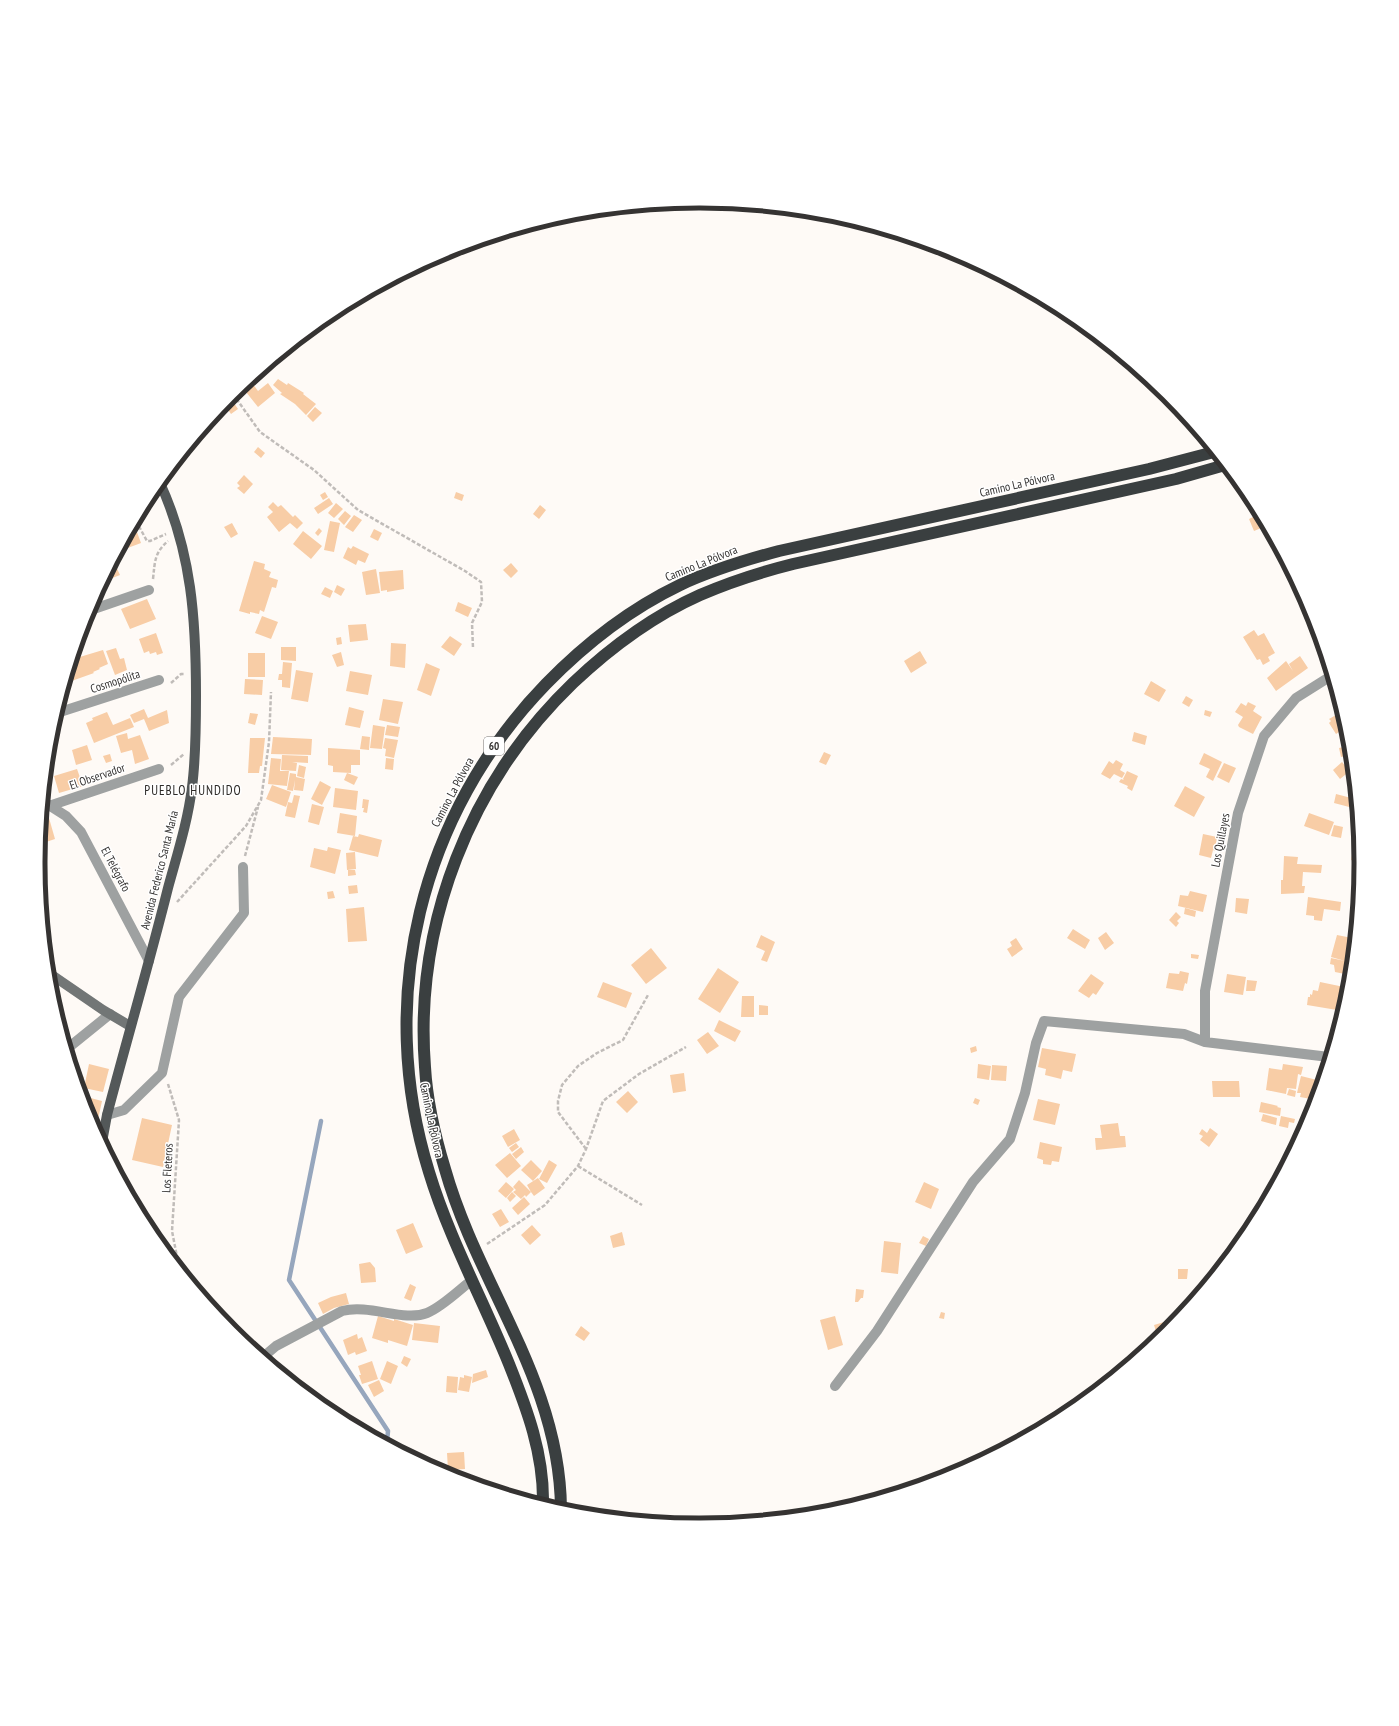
<svg xmlns="http://www.w3.org/2000/svg" width="1399" height="1726" font-family="'PT Sans Narrow',sans-serif">
<style>
.lines{fill:none;stroke-linecap:round;stroke-linejoin:round}
.stream{stroke:#96a6bd;stroke-width:4.5}
.building{fill:#f8cda6}
.path{stroke:#c0bcb9;stroke-width:2.5;stroke-dasharray:4 2;stroke-linecap:butt}
.street{stroke:#9ea1a1;stroke-width:10}
.secondary{stroke:#727676;stroke-width:10}
.primary{stroke:#535859;stroke-width:10}
.highway{stroke:#3a3f40;stroke-width:12}
.labels{text-anchor:middle;dominant-baseline:central;stroke-width:3;stroke-linejoin:round;paint-order:stroke}
.shield{fill:#fff;stroke:#727070;stroke-width:1}
.shield-label{font-size:11px;font-weight:bold;fill:#353332}
.street-label{font-size:12px;fill:#353332;stroke:#fff}
.neighbourhood-label{font-size:13px;letter-spacing:1px;fill:#2d2a27;stroke:#fff}
.rim{fill:none;stroke:#353332;stroke-width:5}
</style>
<rect width="100%" height="100%" fill="#fefaf6"/>
<g class="lines">
<path class="stream" d="M321 1121 289 1280 388 1431 387 1442"/>
</g>
<path class="building" d="M278 379 287 385 288 383 304 393 303 394 316 404 306 415 295 404 280 394 282 393 273 385Z
M250 380 258 391 268 383 275 393 258 407 242 387Z
M234 403 238 409 231 414 227 408Z
M315 407 322 413 313 422 307 416Z
M258 447 265 453 261 458 254 452Z
M244 475 253 484 244 494 237 488 240 486 237 483Z
M325 492 328 497 323 500 320 495Z
M456 492 464 495 462 501 454 498Z
M329 498 333 504 318 514 314 508Z
M273 502 278 507 281 505 293 517 295 515 303 523 297 529 290 523 279 532 267 517 273 512 268 507Z
M336 503 343 509 334 518 328 513Z
M540 505 546 510 539 519 533 514Z
M345 511 351 516 344 525 338 519Z
M1259 514 1266 526 1254 531 1249 519Z
M354 515 362 520 353 532 345 527Z
M330 521 340 523 334 552 324 550Z
M232 523 238 534 231 538 224 527Z
M134 524 141 543 125 549 123 545Z
M319 528 322 531 318 536 315 533Z
M374 529 382 533 378 541 370 537Z
M303 531 322 546 311 559 293 544Z
M353 546 369 554 365 563 358 560 356 565 343 558 348 547 351 549Z
M254 561 265 564 264 569 271 572 269 577 278 580 276 588 272 587 264 612 260 610 259 614 250 612V614L239 611Z
M114 562 120 575 110 579 109 575 106 576Z
M511 563 518 571 511 578 503 570Z
M376 569 380 593 366 595 362 572Z
M403 570 404 589 387 592V590L381 591 379 572Z
M337 585 345 589 341 596 334 592Z
M325 587 333 591 330 598 321 594Z
M147 599 156 619 130 629 121 609Z
M458 602 472 608 468 617 455 611Z
M262 616 278 622 271 639 255 633Z
M366 624 368 640 350 642 348 625Z
M1254 630 1258 636 1264 633 1275 653 1268 657 1270 661 1263 665 1260 659 1257 660 1243 637Z
M156 633 163 653 157 655 156 652 150 654 149 651 144 653 139 639Z
M450 636 462 644 454 656 441 647Z
M341 637 342 644 337 645 336 638Z
M391 643 406 644 405 668 390 666Z
M281 647H296V661L281 660Z
M116 648 120 659 124 658 127 670 115 675 106 651Z
M103 650 108 664 99 668 100 669 93 672 94 673 66 683 73 659Z
M920 651 927 663 911 673 904 661Z
M341 652 344 665 337 667 332 655Z
M248 653H265V677H248Z
M1300 656 1308 668 1276 691 1267 678 1286 661 1293 671 1289 664Z
M283 662 292 663 290 688 282 687V680H278L279 674H282Z
M426 663 440 669 431 696 417 690Z
M296 670 313 673 308 702 291 699Z
M350 671 372 675 368 695 346 691Z
M245 679 263 680 262 695 244 694Z
M1151 681 1166 690 1159 702 1144 694Z
M1186 696 1193 700 1189 707 1182 703Z
M383 699 403 702 398 724 379 720Z
M1248 702 1256 706 1253 711 1262 717 1253 734 1239 727 1238 725 1243 717 1235 712 1241 703 1246 706Z
M349 707 364 711 360 728 345 725Z
M144 709 148 718 167 710 169 723 149 731 144 719 134 723 130 715Z
M1205 710 1212 712 1210 717 1204 715Z
M107 712 113 725 130 718 134 727 94 743 86 723 93 720 92 718Z
M250 713 258 714 255 725 248 723Z
M1336 715 1342 724 1345 722 1346 727 1336 734 1329 723 1331 721 1329 719Z
M373 725 385 727 382 749 370 748Z
M387 725 400 727 398 737 385 735Z
M1134 732 1147 736 1145 745 1132 741Z
M127 733 128 739 140 735 149 759 135 764 132 750 121 753 116 736Z
M362 736 370 737 369 750 360 749Z
M273 737 312 739 311 755 271 754Z
M250 738H265L262 766H260L259 773H248Z
M385 738 398 740 394 758 385 756 386 749 383 748Z
M87 745 92 760 76 765 72 750Z
M1348 746 1350 755 1341 757 1339 748Z
M328 748 360 750V765H351V773L333 772V766L328 765Z
M824 752 831 755 826 765 819 762Z
M1204 753 1222 762 1213 781 1206 777 1210 769 1199 764Z
M110 754 112 761 106 763 103 756Z
M282 755 308 756V763L292 762 297 763 296 771 281 770Z
M271 758 281 759 280 771H289L287 786 268 784Z
M386 758 394 759 393 770 385 769Z
M1116 760 1123 764 1120 770 1125 773 1122 778 1114 774 1110 779 1101 774 1109 761 1113 764Z
M48 762 52 776 46 777Z
M1342 762 1350 771 1340 779 1333 770Z
M1224 763 1236 768 1229 783 1217 777Z
M299 765 306 767 304 778 297 776Z
M77 769 83 786 59 793 54 776Z
M1127 771 1138 776 1132 791 1127 788 1128 786 1119 782 1121 779 1124 780 1123 779Z
M290 773 296 774V777L305 779 303 791 294 790 295 780 293 791 287 790Z
M347 773 358 777 354 785 344 780Z
M320 781 331 787 322 805 311 799Z
M272 785 291 792 286 807 266 799Z
M1185 786 1205 797 1194 817 1174 806Z
M335 788 358 791 356 810 333 807Z
M1336 794 1355 799 1353 808 1334 803Z
M294 795 300 796 295 818 285 816 288 802 292 803Z
M363 799 369 800 367 813 363 812 364 808H362Z
M312 804 324 807 319 825 308 822Z
M340 813 357 816 355 836 337 833Z
M1309 813 1334 822 1329 835 1304 826Z
M1354 814 1356 815 1357 825 1351 823Z
M49 818 55 839 40 844 42 820Z
M1334 825 1343 827 1341 838 1331 836Z
M359 834 382 840 378 857 349 850 353 836 358 837Z
M1203 834 1217 837 1215 851 1213 850 1211 858 1199 855Z
M1354 845 1359 846 1361 861 1359 860 1358 861 1351 860Z
M328 847 341 850 335 874 310 867 314 848 327 851Z
M355 852 356 869 347 870 346 853Z
M1284 856 1298 857 1297 864 1322 865 1321 873 1303 872 1302 886H1305L1304 893 1281 894V880H1283Z
M348 870H355L356 875 348 876Z
M357 885 358 893 349 894 348 886Z
M333 891 335 898 328 899 327 892Z
M1190 891 1207 895 1203 912 1178 906 1180 895 1188 896Z
M1308 897 1341 902 1340 911 1324 909 1322 921 1314 920V916L1306 915Z
M1236 898 1249 899 1247 914 1235 912Z
M364 907 367 941 348 942 346 909Z
M1185 908 1196 911 1195 917 1184 914Z
M1176 912 1181 917 1177 921 1179 923 1176 927 1169 920Z
M1073 929 1090 940 1085 949 1067 938Z
M1106 932 1114 943 1105 950 1098 938Z
M761 935 775 942 767 962 761 960 765 951 756 947Z
M1337 935 1352 938 1350 943 1352 939 1353 940V948L1350 947 1347 958 1348 959 1350 949H1352L1350 975 1335 972 1334 965 1330 964 1331 958 1345 961 1331 957Z
M1016 938 1023 949 1012 957 1007 949 1012 946 1010 942Z
M651 948 667 968 646 984 631 965Z
M1191 954 1199 955 1198 959 1191 958Z
M718 968 739 982 720 1013 698 999Z
M1180 971 1189 973 1187 984 1185 983 1183 991 1166 988 1169 973 1179 974Z
M1091 974 1104 983 1096 995 1093 993 1089 998 1078 991Z
M1227 974 1246 977 1243 995 1224 992Z
M1247 980 1257 981 1255 991H1246Z
M603 982 632 993 626 1008 597 997Z
M1320 982 1349 988 1343 1011 1307 1005 1308 997H1310V994L1312 995 1313 990 1318 991Z
M742 996H754V1017H741Z
M759 1005 768 1006V1015H759Z
M719 1020 741 1031 735 1042 714 1031Z
M708 1032 719 1046 707 1054 697 1040Z
M976 1046 977 1051 971 1053 970 1048Z
M1042 1048 1076 1054 1072 1072 1063 1070 1061 1079 1045 1075 1046 1069 1038 1067Z
M89 1064 109 1069 103 1092 84 1088Z
M978 1064 991 1066 989 1080 977 1078Z
M1283 1064 1303 1067 1301 1075 1298 1074 1296 1089 1287 1088 1286 1094 1266 1090 1269 1068 1282 1070Z
M992 1065 1007 1066 1006 1081 991 1080Z
M75 1072 84 1077 80 1087 78 1082Z
M684 1073 686 1091 673 1093 670 1075Z
M1301 1076 1317 1080 1314 1096H1312L1311 1099 1300 1097 1301 1093H1297Z
M1212 1081H1239L1240 1097H1213Z
M1289 1089 1296 1091 1295 1097 1287 1095Z
M628 1091 638 1102 627 1113 616 1102Z
M83 1096 102 1101 97 1124 92 1123 88 1116Z
M975 1098 980 1100 978 1105 973 1103Z
M1038 1099 1060 1104 1055 1125 1033 1120Z
M1261 1102 1278 1106 1277 1107 1281 1108 1280 1116 1259 1112Z
M1263 1114 1277 1118 1276 1125 1261 1121Z
M1281 1116 1295 1119 1294 1123 1289 1122 1288 1128 1279 1126Z
M142 1118 172 1125 163 1167 132 1160Z
M1118 1123 1120 1136H1125L1126 1147 1096 1150 1095 1138H1102L1100 1125Z
M1210 1128 1218 1134 1209 1147 1200 1140 1203 1136 1199 1134 1202 1129 1207 1133Z
M514 1129 520 1140 508 1147 502 1136Z
M1040 1142 1062 1147 1059 1162 1052 1161 1051 1165 1043 1164V1160L1037 1158Z
M516 1143 519 1147 512 1152 509 1148Z
M521 1147 524 1152 516 1159 512 1154Z
M510 1153 521 1166 507 1178 495 1165Z
M531 1160 542 1171 533 1181 521 1170Z
M549 1160 557 1165 547 1183 539 1179Z
M538 1178 545 1188 534 1196 531 1192 526 1197 525 1195 521 1199 513 1192 516 1190 513 1187 519 1180 531 1192 527 1185Z
M506 1182 514 1189 506 1198 498 1191Z
M924 1182 939 1189 931 1209 915 1202Z
M512 1192 516 1196 510 1202 507 1198Z
M524 1197 530 1204 518 1215 512 1208Z
M501 1209 509 1222 500 1227 492 1214Z
M413 1223 423 1247 406 1254 396 1230Z
M532 1225 541 1235 530 1245 521 1235Z
M622 1232 625 1245 613 1248 610 1236Z
M923 1236 929 1239 926 1246 919 1243Z
M884 1241 901 1243 898 1274 881 1272Z
M370 1262 375 1268 376 1282 361 1283 359 1264Z
M1178 1269H1188L1187 1279H1178Z
M410 1284 416 1287 411 1301 404 1298Z
M856 1289 864 1290 863 1298H861L858 1302H855Z
M346 1293 349 1304 334 1308 323 1314 318 1303 331 1297Z
M941 1312 945 1313 944 1319 939 1318Z
M378 1316 394 1321V1319L413 1325 407 1346 388 1340V1343L372 1338Z
M835 1316 843 1345 828 1350 820 1320Z
M1174 1319 1175 1321 1167 1331 1158 1338 1154 1325Z
M414 1323 440 1326 438 1343 412 1340Z
M581 1326 590 1333 584 1341 575 1335Z
M357 1334 358 1339 362 1337 367 1351 356 1355 355 1352 348 1355 343 1340Z
M404 1356 411 1359 407 1367 401 1363Z
M372 1361 378 1379 362 1384 359 1375H361L358 1366Z
M387 1361 398 1366 391 1384 380 1379Z
M486 1370 488 1377 472 1383 473 1374Z
M464 1375 472 1377 469 1392 458 1390 460 1377 464 1378Z
M447 1376 458 1377 457 1393 446 1392Z
M379 1380 384 1391 374 1397 368 1385Z
M464 1452 465 1469 448 1470 447 1453Z"/>
<g class="lines">
<path class="path" d="M233 394 260 432 314 470 358 510 465 571 481 582 482 602 472 623 473 648
M136 521 147 541H150L166 534
M153 579C155 562 154 553 168 541
M171 683 181 674H185
M171 765 184 754
M245 856 258 807
M177 902 246 826 261 800 269 742 271 692
M168 1084 179 1120 172 1231 179 1267
M586 1149 558 1112V1101L562 1085 578 1066 597 1053 623 1040 648 995
M578 1166 642 1205
M487 1244 545 1205 578 1166 586 1149 603 1101 639 1074 686 1047"/>
<path class="street" d="M88 611 149 590
M57 713 159 680
M44 802 66 816 81 832 149 961
M46 807 159 769
M1205 1042V991L1238 813 1264 736 1296 698 1331 676
M68 1048 110 1014
M107 1115 124 1110 162 1073 179 997 244 913 243 867
M263 1357 276 1346 342 1311C370 1304 404 1322 427 1313 442 1307 459 1290 472 1280
M835 1386 877 1331 973 1182 1010 1139 1025 1093 1036 1043 1044 1021 1184 1034 1205 1042 1329 1057"/>
<path class="secondary" d="M49 973 103 1010 130 1026"/>
<path class="primary" d="M102 1142 107 1115C127 1039 149 964 168 888 177 855 188 821 192 787 196 757 196 726 196 696 196 620 192 553 160 483"/>
<path class="highway" d="M543 1504C544 1454 527 1409 509 1364 483 1300 449 1238 429 1172 375 999 420 814 546 684 585 644 630 609 680 585 712 570 745 560 779 551L1149 469 1214 452
M561 1509C560 1381 478 1286 445 1169 435 1136 427 1102 425 1067 414 924 470 782 573 683 610 648 653 616 700 595 730 582 761 572 793 564L1176 479 1225 465"/>
</g>
<g class="labels">
<rect class="shield" x="484" y="737" width="20" height="18" rx="3"/>
<g class="shield-label">
<text x="494" y="746">60</text>
</g>
<g class="street-label">
<text transform="translate(1017 484) rotate(-13)">Camino La Pólvora</text>
<text transform="translate(701 563) rotate(-22)">Camino La Pólvora</text>
<text transform="translate(115 681) rotate(-18)">Cosmopólita</text>
<text transform="translate(97 776) rotate(-19)">El Observador</text>
<text transform="translate(452 792) rotate(-62)">Camino La Pólvora</text>
<text transform="translate(1220 840) rotate(-79)">Los Quillayes</text>
<text transform="translate(116 869) rotate(62)">El Telégrafo</text>
<text transform="translate(159 870) rotate(-76)">Avenida Federico Santa María</text>
<text transform="translate(432 1120) rotate(78)">Camino La Pólvora</text>
<text transform="translate(167 1168) rotate(-87)">Los Fleteros</text>
</g>
<g class="neighbourhood-label">
<text x="193" y="790">PUEBLO HUNDIDO</text>
</g>
</g>
<path d="M0 0H1399V1726H0ZM699 208H700A654 654 0 0 1 1354 862V864A654 654 0 0 1 700 1518H699A654 654 0 0 1 45 864V862A654 654 0 0 1 699 208Z" fill="#fff" fill-rule="evenodd"/>
<path class="rim" d="M699 208H700A654 654 0 0 1 1354 862V864A654 654 0 0 1 700 1518H699A654 654 0 0 1 45 864V862A654 654 0 0 1 699 208Z"/>
</svg>
